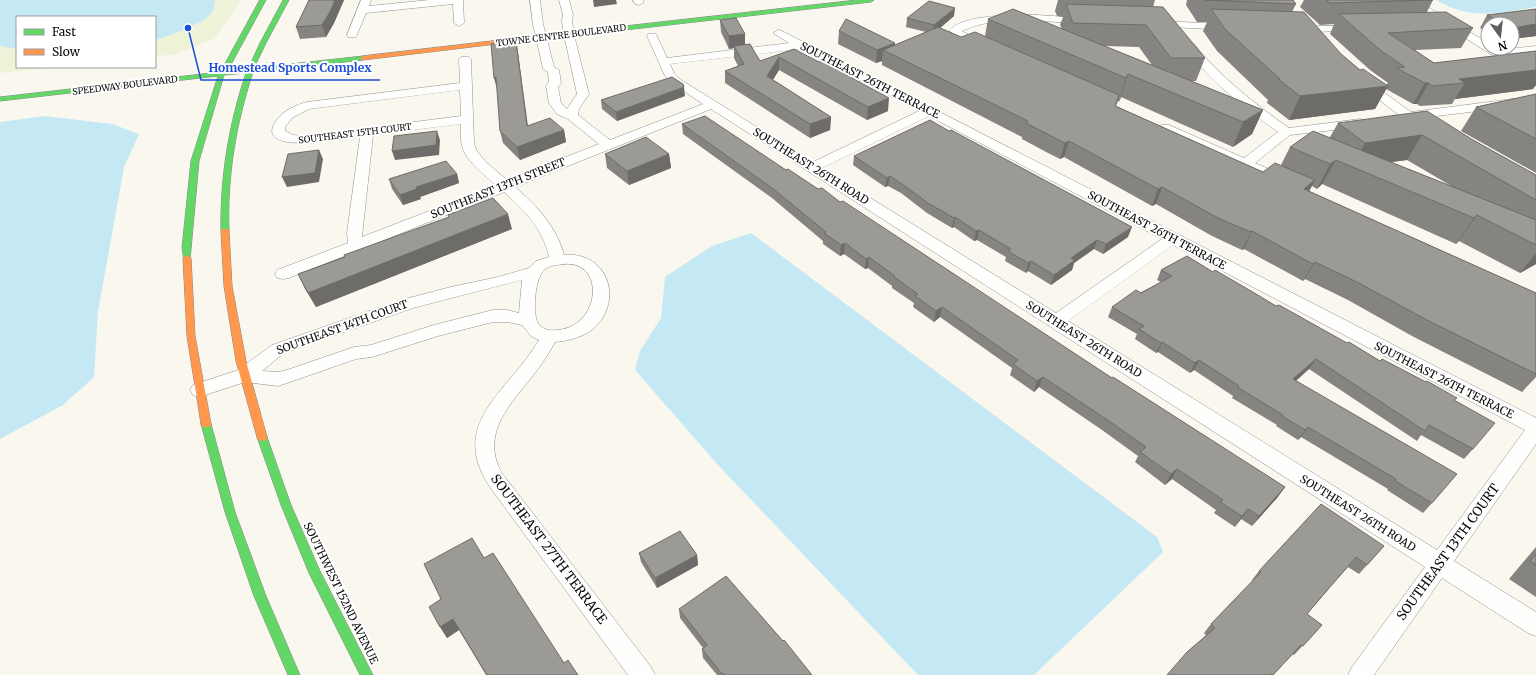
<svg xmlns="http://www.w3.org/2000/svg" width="1536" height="675" font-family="Merriweather,serif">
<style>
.pitch{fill:#eef3d8}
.water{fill:#c5e8f5}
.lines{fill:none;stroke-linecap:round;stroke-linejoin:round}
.street-casing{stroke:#93918e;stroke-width:1}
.fast-casing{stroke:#898884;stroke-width:1}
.slow-casing{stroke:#898884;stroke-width:1}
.street{fill:#fefefd;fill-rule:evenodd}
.fast{fill:#63d668;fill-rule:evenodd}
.slow{fill:#ff974d;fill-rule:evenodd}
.wall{fill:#868480;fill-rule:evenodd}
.shaded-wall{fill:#6d6c68}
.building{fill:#9c9a95;stroke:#6d6c68}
.labels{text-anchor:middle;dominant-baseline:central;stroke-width:4;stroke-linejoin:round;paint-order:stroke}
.far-street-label{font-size:9px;fill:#0b0b0b;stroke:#fff}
.street-label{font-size:11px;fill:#0b0b0b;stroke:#fff}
.near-street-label{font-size:13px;fill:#0b0b0b;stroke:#fff}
.leader{fill:none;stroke:#1d4ed8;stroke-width:1.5}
.callout-dot{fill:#1d4ed8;stroke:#fff;stroke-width:1.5}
.callout-label{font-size:12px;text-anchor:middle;font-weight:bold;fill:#1d4ed8;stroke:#fff;stroke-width:4;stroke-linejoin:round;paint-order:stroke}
</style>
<rect width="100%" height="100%" fill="#faf7ef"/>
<path class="pitch" d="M0 0H241L214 39 172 55 155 56V17H17V67H57L0 73Z"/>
<path class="water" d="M0 0H215C214 4 214 9 212 12 205 24 168 36 155 40V17H17V49L0 46Z
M1436 0H1536V7C1497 13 1472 21 1436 0Z
M45 116 112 124 139 134 124 167 98 311 94 377 63 405 0 439V122Z
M751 233 1157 537 1163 552 1034 675H918L718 465 635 370 640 351 661 318 665 277 712 246Z"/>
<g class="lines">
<defs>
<path id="street" d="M361 0H371L369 6 429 0H463L464 23 459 26 454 23 453 4 366 13 356 37H348L347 35Z
M530 0H540L543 24 554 67 559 70 561 83 558 87 561 103 567 109 577 94 564 35 562 21 563 15 559 0H569L573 15 572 21 574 35 589 94 579 109 578 115 610 140 703 104 673 84 665 76 647 36 648 34H656L667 58 789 43 773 33 778 30 782 31 1536 418V444L1454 561 1536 612V636L1528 633 1442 578 1374 675H1348L1352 667 1425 567 711 109 515 187C537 206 556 226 564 255 609 251 624 302 593 329 583 337 568 341 555 342 548 355 540 367 531 378 512 402 484 430 498 465 501 474 509 482 515 490L651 667 655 675H628L492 490C445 423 509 392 539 340L531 336 522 325 507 322H493L438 336 372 357 356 359 290 382 278 386 245 382 199 397 193 395 190 390 193 385 238 370 272 345 401 300 451 287 498 277 529 268 536 261 549 257C542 227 526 212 504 192L289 278 283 279 277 278 275 274 277 270 348 243 347 233 360 137C348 138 252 157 276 121 282 111 296 105 307 102L460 83 459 59 461 57H469L471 59 474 143 476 150 486 162 507 180 599 144 568 119 557 114 549 103 546 86 549 82 548 72 543 69 533 24ZM800 49 919 111 813 162 681 80 674 73 670 64ZM460 90 461 116 305 136 293 135 285 131V127L292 118 309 109ZM929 116 1162 239 1056 313 822 168ZM461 124C461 132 460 141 463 149 467 161 486 177 496 185L362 237 373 135ZM1173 245 1525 430 1437 550 1068 321ZM564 264C606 260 601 327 557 330 550 331 542 330 538 323 532 313 535 278 544 270 550 265 557 265 564 264ZM522 280 519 313 507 310H493L434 325 371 345 354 347 287 370 278 372 262 371 284 353 413 308Z
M633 0H643L644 2 639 5 635 4Z
M1404 0H1416L1488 43V48H1496L1500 50 1536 46V52L1510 56 1536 69V76L1494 56Z
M1036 15 1085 18 1090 21 1085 24C1048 22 996 14 962 31L988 46 990 48 988 50 984 51 949 31C962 14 1015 15 1036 15Z
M1155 21 1229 24 1234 27 1229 30 1151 26 1150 24Z
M1355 25 1360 28 1359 30 1295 33 1290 30 1295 27Z
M1189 42 1193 43C1220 76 1253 103 1289 128L1360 119 1364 120 1366 123 1364 126 1360 127 1290 135 1255 163 1289 178 1291 181 1289 184 1284 185 1161 131 1159 128 1161 125H1169L1244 158 1278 132C1243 107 1208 80 1184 45Z
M1364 79 1368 81 1411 112 1536 96V104L1420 118 1423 122 1421 125 1417 126 1404 119 1360 85 1358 83 1360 81Z"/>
<path id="fast" d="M260 0H266L227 72 248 69 260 43 283 0H289L266 43 254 68 363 56 366 58 363 60 253 72C236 124 227 176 229 231L225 233 221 231C220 177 229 124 246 73L224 75 199 161 190 260H184L182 248 191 161 218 76 0 101V97L220 72Z
M857 0H874L871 2 528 41 525 39 528 37Z
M206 420 210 421 211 424 235 512 266 596 300 675H288L254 596 225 512 201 424 202 421Z
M262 433 266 434 267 437 291 505 320 571 373 675H360L309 573 281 505 257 437 258 434Z"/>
<path id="slow" d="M528 37 530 38V40L363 60 360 58 363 56Z
M222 229H228L229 231 232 286 246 361 267 437 266 440 262 441 258 440 257 437 236 361 224 286 221 231Z
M187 255 191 258 195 336 211 424 210 427H202L201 424 187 336 183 258Z"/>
</defs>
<use href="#street" class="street-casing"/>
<use href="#fast" class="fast-casing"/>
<use href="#slow" class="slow-casing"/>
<use href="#street" class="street"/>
<use href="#fast" class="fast"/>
<use href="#slow" class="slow"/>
</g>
<path class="wall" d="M309 0H344L334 23 326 37 300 39 296 27Z
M1058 0H1155L1153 7 1205 58 1196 81H1190L1263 110 1252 134 1233 147 1121 97 1119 102 1118 101 1116 106 1263 172 1281 165 1290 147 1330 137 1338 123 1473 140 1536 175V264L1520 273 1459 241 1456 244 1322 184 1317 189 1312 186 1309 191 1536 293V377L1522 392 1412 336 1348 300 1305 279 1303 281 1244 249 1242 250 1212 236 1156 204 1152 206 1064 157 1060 159 1048 153 1022 139V137L882 65V61L876 63 838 44 839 31 895 45 926 32 906 27 907 18 954 16 940 28 961 37 985 36 988 19 1062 29 1060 25 1063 17 1057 16 1055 11ZM1104 46 1139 47 1152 65ZM1407 160 1453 187 1391 162Z
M1187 0H1293L1296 4 1292 12 1360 70 1386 85 1388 83 1370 70 1330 34 1334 24 1320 25 1300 7 1304 0H1433L1427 12 1473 28 1461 48 1415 50 1434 63 1536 51V86H1535L1533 89 1455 99 1452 104 1420 106 1417 104H1413L1386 89 1375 109 1289 120 1267 103 1268 100 1217 51 1203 31 1207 22H1197L1186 5Z
M1536 9V36L1512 39V24H1488V32L1480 28 1487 15Z
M720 20 745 34V44L760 61 794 49 888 111 867 120 779 70 773 80 831 117 830 130 810 138 725 83V71L738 66 734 58V48L729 49 721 32Z
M516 41 518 53 528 126 564 130 566 142 520 160 503 143 500 131Z
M1536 94V173L1461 131 1476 107Z
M685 96 617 121 602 109 601 100Z
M682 124 786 170 818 189 840 202 1112 378 1285 487 1277 498 1252 526 1241 519 1235 527 1214 513 1216 510 1172 479 1165 485 1135 462 1138 456 1102 430 1039 387 1034 392 1010 375 1012 368 940 317 934 322 913 307 914 303 892 288V286L868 268 865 269 844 254 840 256 823 244V241L772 198 683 134Z
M605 154H669L671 168 629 185 607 168Z
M854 156 1128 237 1103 254 1094 249 1074 263 1072 270 1051 285 1028 271 1026 273 1005 261 1006 257 977 240 974 241 954 227 952 228 927 213 901 193 888 186 885 187 853 165Z
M457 174 459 183 420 197 421 199 403 205 392 189 389 179Z
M448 215 512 229 316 307 305 289 298 274 449 217Z
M1161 270 1213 272 1276 306 1454 401 1473 449 1464 459 1421 435 1417 441 1309 369 1296 381 1432 503 1423 513 1387 490 1388 489 1301 437 1298 440 1276 426 1277 425 1232 398 1233 396 1194 370 1190 373 1158 352 1156 353 1135 339 1137 334 1108 317 1112 307 1161 282 1157 280Z
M1384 546 1359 574 1348 567 1330 587 1307 614 1322 625 1294 655 1292 654 1273 675H1167L1206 635 1204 633 1211 624 1253 581 1252 580 1259 571Z
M1536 547V597L1509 579Z
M639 553 697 555 698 565 657 588 641 562Z
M484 558 564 663 578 675H486L459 630 447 638 435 618 441 599Z
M679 609 812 675H717L703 658 702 649 703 648 680 618Z"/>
<path class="shaded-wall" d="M335 0H344L334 23 326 37 322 25Z
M593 0H616L617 4 594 7Z
M955 8 954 16 933 34 934 25Z
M1536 24V36L1512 39V29L1513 28Z
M745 34V47L734 46V48L729 49V36Z
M516 41 518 53 529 139 527 126Z
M895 43 894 55 883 50 882 61 876 63 877 50Z
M779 57V70L767 89V76Z
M1536 70V86H1535L1533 89 1455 99 1465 83 1459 79Z
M1128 74 1121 97 1119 102 1126 78Z
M496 77 497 89 494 78Z
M1425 83H1429L1417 104H1413Z
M1388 86 1375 109 1289 120 1300 96Z
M684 87 685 96 617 121 616 112Z
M889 98 888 111 867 120 868 107Z
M1263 110 1252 134 1233 147 1243 122Z
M831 117 830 130 810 138V124Z
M564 130 566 142 520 160 517 147Z
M437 131 440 140 439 155 395 160 392 151Z
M1422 135 1407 160 1354 167 1352 166 1365 143Z
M1069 141 1064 157 1060 159 1065 143Z
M319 150 323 159 319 182 287 187 282 177Z
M669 154 671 168 629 185 627 171Z
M1336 160 1322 184 1317 189 1330 164Z
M457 174 459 183 420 197 421 199 403 205 400 195 416 187Z
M890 176 888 186 885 187 887 178Z
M1315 180 1306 197 1304 189Z
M1162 187 1156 204 1152 206 1158 189Z
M508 214 512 229 316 307 308 293Z
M1477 215 1459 241 1456 244 1474 218Z
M955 217 954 227 952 228 954 218Z
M1132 227 1128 237 1103 254 1106 244Z
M979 230 977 240 974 241 976 231Z
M1252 231 1244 249 1242 250 1251 232Z
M1097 240 1094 249 1074 263 1072 270 1051 285 1054 275 1071 258Z
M845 243 844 254 840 256 841 245Z
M1536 253V264L1520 273Z
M869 257 868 268 865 269 866 259Z
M1031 261 1028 271 1026 273 1028 263Z
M1315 262 1305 279 1303 281 1313 264Z
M942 307 940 317 934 322 936 311Z
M1162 342 1158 352 1156 353 1161 343Z
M1316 359 1309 369 1286 389 1293 379Z
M1199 360 1194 370 1190 373 1195 363Z
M1043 377 1039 387 1034 392 1037 381Z
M1308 427 1301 437 1298 440 1305 430Z
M1177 469 1172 479 1165 485 1171 474Z
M1285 487 1277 498 1252 526 1259 516Z
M1248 509 1241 519 1235 527 1242 516Z
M697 555 698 565 657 588 655 578Z
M453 619 459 630 447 638 440 627Z"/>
<path class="building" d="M309 0H335L330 12 322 25 296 27Z
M1205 0H1293L1296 4Z
M1326 0H1433L1330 3Z
M929 1 955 8 934 25 907 18Z
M1066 4 1163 7 1205 58H1171L1146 25 1073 23Z
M1013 9 1263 110 1243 122 1128 74 1126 78 988 19Z
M1211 9 1304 12 1341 54 1360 70 1363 69 1388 86 1300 96 1278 79H1280L1225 29Z
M1536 9V24L1513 28H1512V24H1505L1487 15Z
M1446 12 1473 28 1388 33 1434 63 1536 51V70L1459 79 1465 83 1432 86 1429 83H1425L1396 68 1405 67 1380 50 1339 14Z
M736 18 745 34 729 36 720 20Z
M846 19 895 43 877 50 839 31Z
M938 27 961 37 975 32 1119 95 1115 106 1263 172 1275 163 1315 180 1304 189 1536 293V374L1425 319 1359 283 1315 262 1313 264 1252 231 1251 232 1220 219 1162 187 1158 189 1069 141 1065 143 1053 137 1026 123 1028 121 883 50Z
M516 41 527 126 550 118 564 130 517 147 500 131 496 77 494 78 491 44Z
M750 44 760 61 794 49 819 62 821 61 889 98 868 107 779 57 767 76 831 117 810 124 725 71 744 64 734 46Z
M672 77 683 84 684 87 616 112 601 100Z
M1536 94V139L1476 107Z
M1427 111 1473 140 1536 175V200L1422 135 1365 143 1338 123Z
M705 116 786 170 788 169 818 189 822 188 840 202 843 201 1112 378 1113 377 1285 487 1259 516 1248 509 1242 516 1220 502 1223 500 1177 469 1171 474 1140 452 1146 447 1106 419 1043 377 1037 381 1013 364 1018 360 942 307 936 311 915 296 918 294 894 277 895 276 869 257 866 259 845 243 841 245 824 233 826 232 772 188 682 124Z
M930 120 949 131 951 130 1132 227 1106 244 1097 240 1071 258 1075 260 1054 275 1031 261 1028 263 1008 251 1011 249 979 230 976 231 955 217 954 218 928 203 902 184 890 176 887 178 854 156Z
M437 131 436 145 392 151 394 136Z
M1313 131 1536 220V245L1477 215 1474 218 1336 160 1330 164 1290 147Z
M646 137 669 154 627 171 605 154Z
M319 150 315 173 282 177 288 154Z
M446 161 457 174 416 187 417 189 400 195 389 179Z
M493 198 508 214 308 293 298 274 345 257 344 255 449 217 448 215Z
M1187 256 1213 272 1215 270 1251 291 1276 306 1279 305 1347 343 1349 342 1380 361 1382 359 1426 382 1427 381 1457 398 1454 400 1495 423 1473 449 1429 425 1425 431 1316 359 1293 379 1457 474 1432 503 1395 481 1396 479 1308 427 1305 430 1282 416 1283 415 1237 387 1239 386 1199 360 1195 363 1162 342 1161 343 1139 329 1144 326 1112 307 1136 290 1141 293 1172 276 1161 270Z
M1321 504 1384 546 1367 565 1356 557 1330 587 1307 614 1322 625 1303 646 1301 645 1273 675 1271 674V675H1167L1187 652 1215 628 1211 624 1261 572 1259 571Z
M680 531 697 555 655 578 639 553Z
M472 538 484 558 493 553 564 663 568 660 578 675H487L453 619 440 627 429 607 441 599 424 564Z
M1536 554V565L1530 561Z
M726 576 783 641 784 640 812 675H725L723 673 722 674 702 649 707 645 679 609Z"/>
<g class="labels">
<g class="far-street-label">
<text transform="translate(561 35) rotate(-7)">TOWNE CENTRE BOULEVARD</text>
<text transform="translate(125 85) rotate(-7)">SPEEDWAY BOULEVARD</text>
<text transform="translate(355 133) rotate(-7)">SOUTHEAST 15TH COURT</text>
</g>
<g class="street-label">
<text transform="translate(870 80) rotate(27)">SOUTHEAST 26TH TERRACE</text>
<text transform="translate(811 166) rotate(32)">SOUTHEAST 26TH ROAD</text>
<text transform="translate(498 188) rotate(-22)">SOUTHEAST 13TH STREET</text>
<text transform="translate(1157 230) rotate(28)">SOUTHEAST 26TH TERRACE</text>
<text transform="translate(342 327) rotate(-20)">SOUTHEAST 14TH COURT</text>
<text transform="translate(1084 339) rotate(32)">SOUTHEAST 26TH ROAD</text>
<text transform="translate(1444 380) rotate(27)">SOUTHEAST 26TH TERRACE</text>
<text transform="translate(1358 513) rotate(32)">SOUTHEAST 26TH ROAD</text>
<text transform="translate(341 593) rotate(64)">SOUTHWEST 152ND AVENUE</text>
</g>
<g class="near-street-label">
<text transform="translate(549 549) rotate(53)">SOUTHEAST 27TH TERRACE</text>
<text transform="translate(1448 552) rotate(-54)">SOUTHEAST 13TH COURT</text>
</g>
</g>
<path class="leader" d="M188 28L201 80H380"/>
<circle class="callout-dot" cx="188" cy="28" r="4"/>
<g class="callout-label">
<text x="290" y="72">Homestead Sports Complex</text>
</g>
<rect x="16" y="16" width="140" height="52" fill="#ffffff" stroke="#9d9d9d"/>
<rect x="24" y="29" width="20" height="6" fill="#63d668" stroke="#9d9d9d"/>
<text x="52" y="36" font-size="12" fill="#0b0b0b">Fast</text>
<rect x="24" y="49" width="20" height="6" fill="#ff974d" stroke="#9d9d9d"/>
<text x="52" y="56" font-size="12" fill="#0b0b0b">Slow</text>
<g transform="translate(1500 36) rotate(165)"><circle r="19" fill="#ffffff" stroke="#9d9d9d"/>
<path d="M0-3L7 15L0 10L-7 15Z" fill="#5f5e5b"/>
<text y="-6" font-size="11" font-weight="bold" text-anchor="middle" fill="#0b0b0b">N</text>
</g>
</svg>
